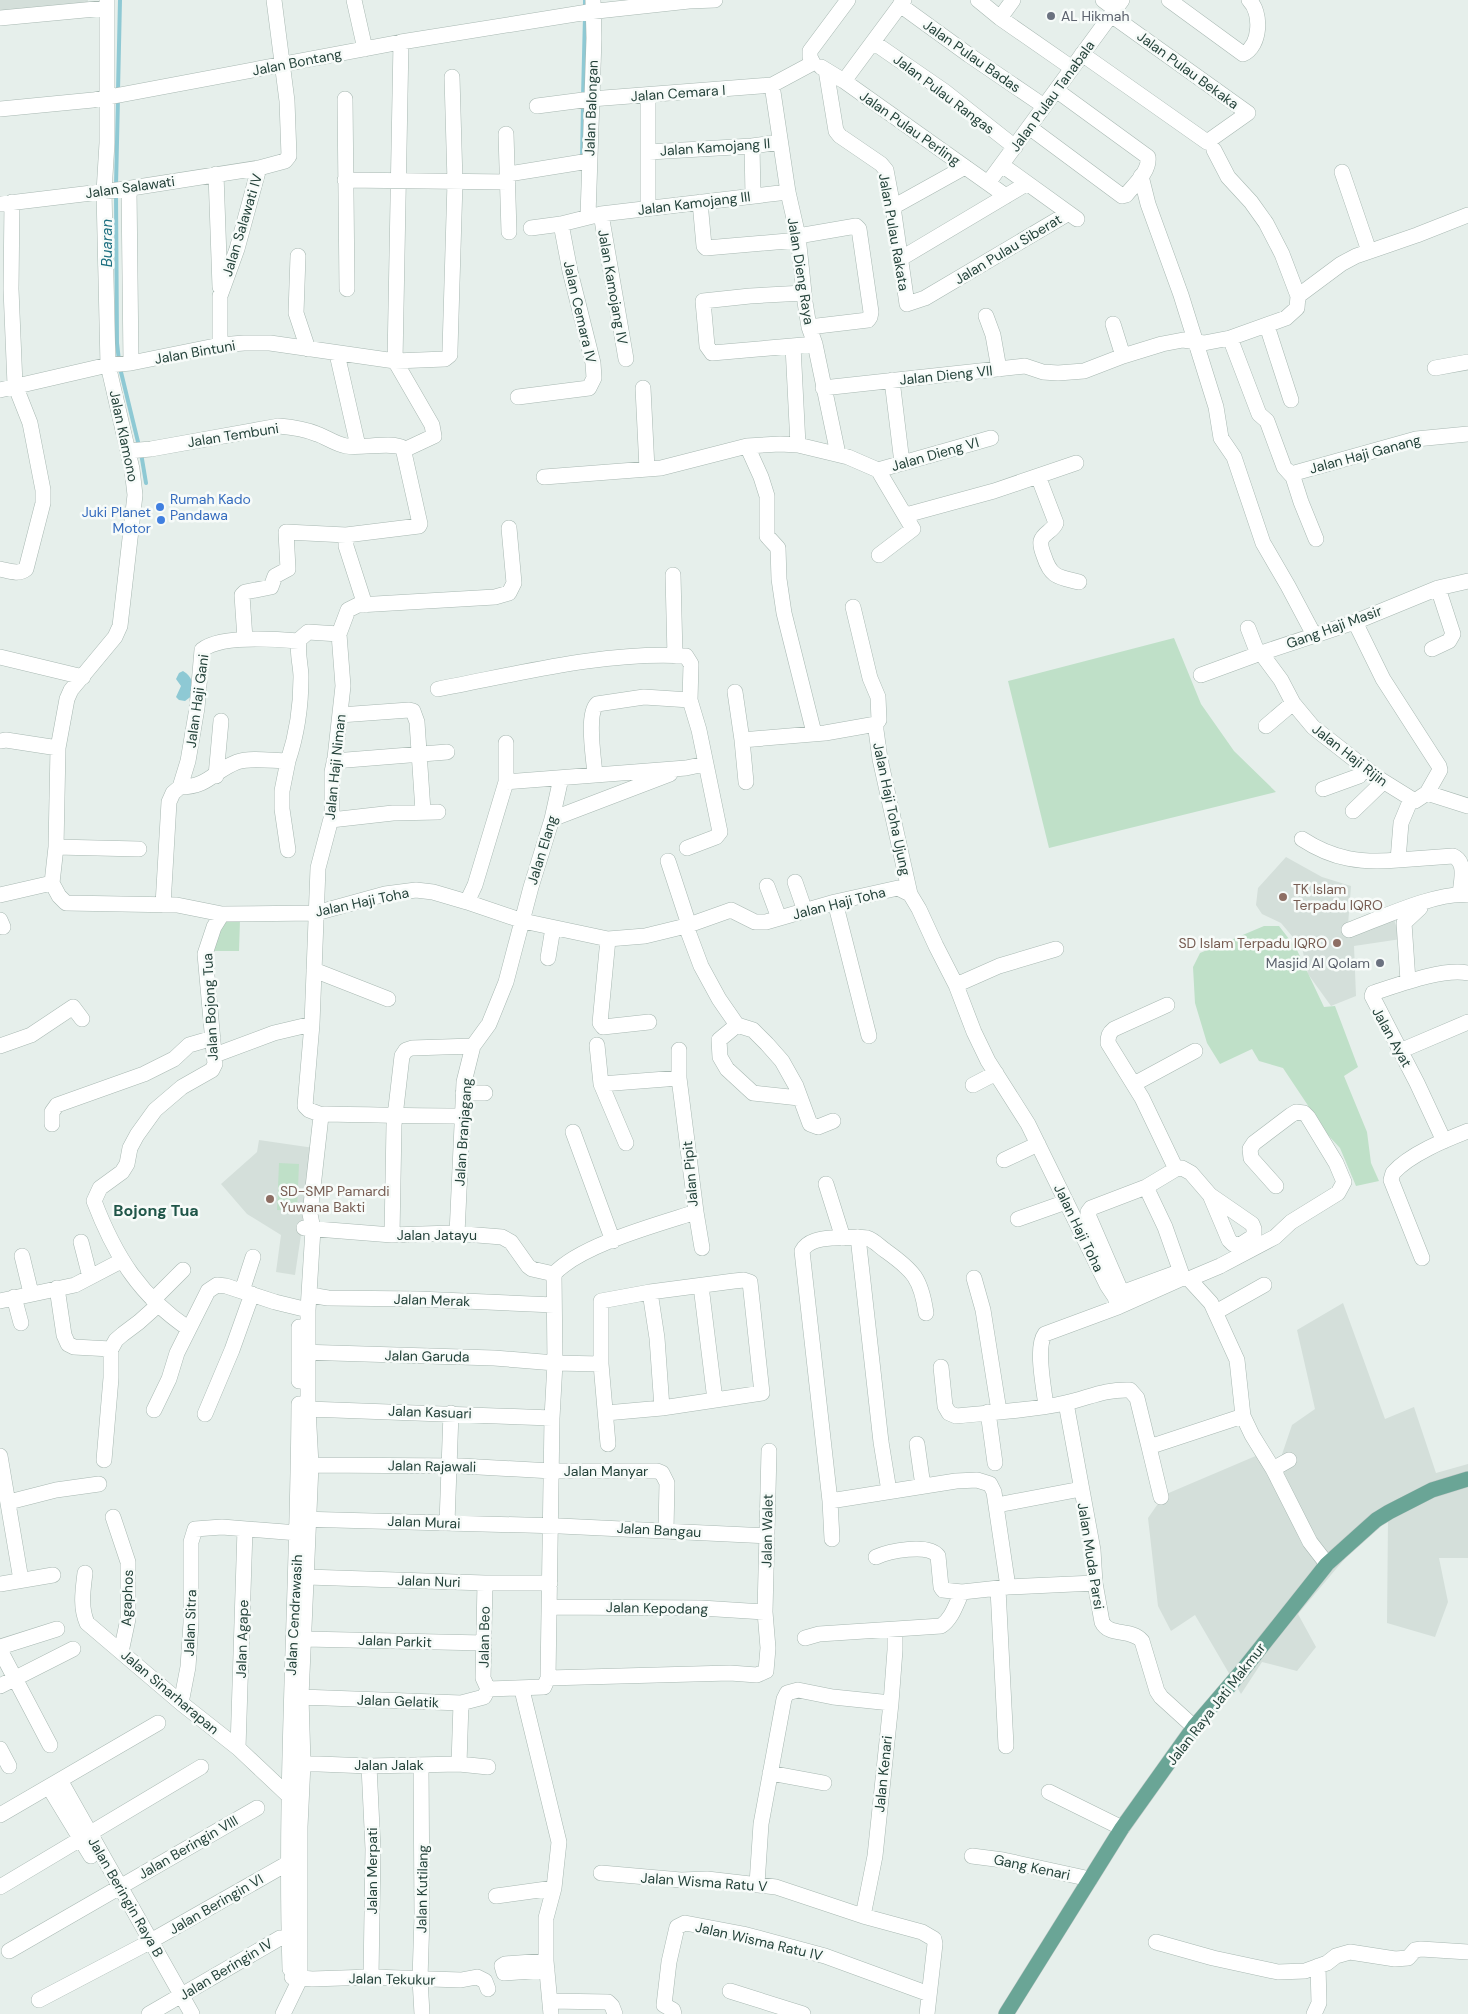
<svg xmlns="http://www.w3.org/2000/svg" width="1468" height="2014" font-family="'DM Sans',sans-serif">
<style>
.built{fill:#d4dfda}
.green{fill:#bfe0c8}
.water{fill:#8ec9d4}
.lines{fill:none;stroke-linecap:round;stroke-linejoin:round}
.stream{stroke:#8ec9d4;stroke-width:4}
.minor-casing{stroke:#a8b8b2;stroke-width:16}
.major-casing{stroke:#c2cac8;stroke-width:16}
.minor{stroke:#fff;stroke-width:15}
.major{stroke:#6aa596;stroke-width:15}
.worship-dot{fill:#6b7280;stroke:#f7fbf9;stroke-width:2}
.shop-dot{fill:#3f7fe0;stroke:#f7fbf9;stroke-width:2}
.education-dot{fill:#8d6e63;stroke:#f7fbf9;stroke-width:2}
.labels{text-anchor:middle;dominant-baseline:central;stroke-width:5;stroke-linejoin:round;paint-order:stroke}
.worship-label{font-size:14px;fill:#5b616d;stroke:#f7fbf9;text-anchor:start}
.street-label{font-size:14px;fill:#24423a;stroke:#f7fbf9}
.shop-label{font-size:14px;fill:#366cbe;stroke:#f7fbf9;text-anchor:start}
.education-label{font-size:14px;fill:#785e54;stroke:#f7fbf9;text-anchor:start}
.water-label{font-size:15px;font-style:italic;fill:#1c6f80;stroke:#f7fbf9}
.quarter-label{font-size:16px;font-weight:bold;fill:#1f5548;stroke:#f7fbf9}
</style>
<rect width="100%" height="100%" fill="#e6efeb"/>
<path class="built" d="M0 0H88L87 5 0 15Z
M1286 857 1322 877 1351 886 1348 925 1393 917 1401 939 1354 946 1356 996 1331 1006 1308 974 1302 948 1281 923 1262 914 1256 905 1258 888Z
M259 1140 314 1148 295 1275 276 1272 281 1235 247 1214 221 1184 257 1152Z
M1343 1303 1385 1419 1414 1407 1436 1473 1468 1464V1558H1439L1448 1602 1435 1637 1387 1623 1388 1519 1358 1543 1298 1614 1316 1647 1297 1671 1262 1662 1241 1694 1195 1615 1171 1631 1158 1606 1148 1518 1164 1495 1265 1452 1276 1472 1292 1425 1315 1409 1297 1330Z"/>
<path class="green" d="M1174 638 1201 704 1234 751 1276 792 1049 848 1008 681Z
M231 919 240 920 239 951H213L221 923Z
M1264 926H1279L1296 948 1324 1007 1335 1006 1358 1067 1344 1076 1367 1132 1371 1163 1379 1181 1356 1186 1340 1148 1327 1134 1283 1068 1259 1061 1252 1049 1220 1064 1207 1043 1195 1003 1193 967 1200 953Z
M279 1163 299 1164 297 1211 277 1210Z"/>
<path class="water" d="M183 671C193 677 193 684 193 695L185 701 179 700 176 697 181 686 176 679 179 673Z"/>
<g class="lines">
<path class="stream" d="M585 9V0
M118 91 120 0
M583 97 585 16
M582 159 583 104
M116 186 118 98
M116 193 117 343 119 361
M120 368 139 446
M141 453 146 483"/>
<defs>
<path id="minor" d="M354 0 365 49
M978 0 1000 18 1072 68
M1103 0 1115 9
M1169 0 1243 54C1261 46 1262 12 1249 0
M900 5 969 55 1044 106
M0 18 106 8
M1000 18 1013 0
M401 42 395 361 432 425 434 436 404 450
M873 42 944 91 1015 147
M1082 54 1207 142 1248 113 1111 15
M813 63 810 57V51L848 0
M821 67 844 81 1006 196
M826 70 836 131 840 136 881 164 886 170 893 207 907 304 925 298 1067 214
M844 81 904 0
M772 85 788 192 798 236 805 302 809 327 815 344 838 454
M345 99 347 289
M537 106 591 99 772 85 813 63
M0 109 93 100 401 42 588 12 689 1 715 0
M1029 127 1122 196 1126 195C1134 185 1150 171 1148 157L1056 90
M506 134 509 232
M752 146 753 196
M1214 150 1228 177 1251 202 1266 223 1282 254 1298 296
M649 152 752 146 780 142
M1002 165 1077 219
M1342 172 1369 251
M216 174 220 287
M508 174 589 161
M1141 176 1148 204 1181 295 1216 407 1221 438 1234 457 1263 543 1288 586 1314 635
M345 180 508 182
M988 183 1122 0
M129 189 131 363
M700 202 704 246 706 248 799 240
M0 204 125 189 259 168
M893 207 965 167
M648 208V95
M601 214 626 359
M588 216 594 38 593 0
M531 228 561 224 601 214 788 192
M798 236 856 226 859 229 871 312 870 317 868 320 809 327
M298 256 296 313 308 349
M900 259 1026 184
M804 293 750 296 703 301 707 346 712 353 815 344
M986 316 993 335 999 369
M1113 324 1123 356
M1267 326 1291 400
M1230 338 1259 414 1267 421 1284 467 1293 477 1301 502 1316 539
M220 345V296L237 249 259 168 285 161 289 156 287 101 274 0
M793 346 798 445
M337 354 358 446
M1435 368 1468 362
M892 380 902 463
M643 388 647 469
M823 388 1025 366 1043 372 1058 373 1084 371 1123 356 1162 344 1183 340 1204 343 1230 338 1286 318 1297 308 1298 296 1341 264 1356 256 1417 235 1468 215
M0 390 108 365 131 363 220 345 244 343H270L395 361 445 359 450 355V350L455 182 452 77
M518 397 589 388 594 378 593 363 570 271 561 224
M747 446 761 477 767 496V536L778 548 779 579 784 613 814 733
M128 451 151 449 279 426C291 427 305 429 317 434 326 437 335 444 346 446 361 449 391 441 403 448L420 524 419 526 346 535 286 532 288 569 275 576 271 587 245 592 242 595 245 639
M878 470 991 438
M1291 474 1416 439 1468 434
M1038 476 1056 523C1053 531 1043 533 1041 541 1040 546 1042 551 1044 556 1051 578 1059 577 1079 582
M544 477 661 468 747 446 780 444 798 445 848 457 878 470 913 529 879 555
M906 515 994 491 1076 463
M346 535V546L365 605
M0 569C9 571 19 575 26 569L43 503V490L30 423 15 385 11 289 12 202
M673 575 675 656
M853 607 870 678 878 697 879 720 876 724V730L880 759 910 894
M1355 622 1383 679 1439 766 1440 770 1427 793
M1248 628 1258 654
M1432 649 1449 641 1453 634 1438 588
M1261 653 1281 680 1293 703 1313 727 1378 778 1415 801 1427 793 1468 806
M0 657 83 677
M1201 675 1261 653 1355 622 1438 588 1468 581
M438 689C518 674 605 651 686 656L691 664 690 700 699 730 720 832 716 837 687 848
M735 692 742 740 825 733 876 724
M340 715 409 710 413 711 417 722 423 811
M1266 726 1293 703
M742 740 746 782
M0 741 6 740 58 748
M288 761 282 791V809L288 850
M334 761 447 752
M595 775C594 759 586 715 597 704L644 697 690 700
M216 776 221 721
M506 782 686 768 705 764
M180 787C209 787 213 771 237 762 251 757 273 761 288 761 297 734 301 706 301 677 301 665 296 651 300 639L308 632 339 634
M1323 789 1359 776 1364 767
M1411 799 1401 823 1398 860 1453 856C1467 862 1461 882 1460 894
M1353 811 1383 782
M552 819 670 774
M331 820 393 813 438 812
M1302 839C1334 860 1362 863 1398 860
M56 847 139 849
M668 861 689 925
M795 882 805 911
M52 883 59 896 66 903 177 905 222 914 316 913 385 894 416 890 433 892 467 902 523 921 608 939 645 936 686 926 731 910 755 922H766L835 902 898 888 910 894 919 909 936 946 956 985 974 1032 988 1061 1028 1124 1107 1285 1115 1297 1118 1307 1183 1278 1189 1279 1211 1303 1237 1360 1243 1416 1252 1435 1273 1469 1310 1542 1327 1564
M52 883 56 847 58 748 67 699 71 690 115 637 120 626 135 495 132 469 108 365 104 192 107 143V0
M767 886 779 918
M0 895 52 883
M467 902 475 885 506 782V743
M835 902 869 1036
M163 905 169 802 173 793 180 787 188 761 197 708 202 650C220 635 276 639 299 641
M0 920 3 927
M686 926 701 966 719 999 737 1025 753 1030 767 1044 782 1061 796 1086 810 1124 818 1127 833 1121
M1349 930C1379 919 1438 891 1468 895
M608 939 600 1023 603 1027 649 1022
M548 958 553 928
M314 970 388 999
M1408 981 1404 923 1420 908
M956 985 999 966 1056 949
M1167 1005 1114 1029C1109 1033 1108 1036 1108 1043L1142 1098 1176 1169
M737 1025 719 1040 720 1057 727 1069 753 1093 799 1098
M597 1045 601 1084 626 1143
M0 1046 31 1035 73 1007 82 1019
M1400 1051 1468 1022
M215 1055 274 1033 312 1024
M601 1084 679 1078
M1134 1084 1195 1051
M973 1085 996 1073
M463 1093H485
M322 1115 309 1110 305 1106 312 1024 318 868 332 815V772L335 758 343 686 339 634 348 610 358 605 495 597 509 593 514 583 509 528
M52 1124V1112L57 1105 144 1074 174 1059 189 1045 213 1038
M573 1132 613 1241
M1444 1141 1417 1083 1372 996 1373 993C1398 985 1442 968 1468 973
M1004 1160 1038 1144
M826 1184 843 1238
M1146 1187 1165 1227 1183 1278
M696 1212 702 1248
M1018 1219 1066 1202
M304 1228 392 1235 452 1233 502 1237 511 1242 528 1266 532 1269 554 1274
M457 1234 464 1082 473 1046 489 1024 506 982 531 887 552 819 561 778
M392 1235 394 1125 402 1056 406 1050 412 1048 473 1046
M858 1237 881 1442 889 1491
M81 1242 90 1277
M22 1256 31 1293
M1422 1258 1391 1180 1393 1173C1410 1154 1445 1140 1468 1131
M554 1274C580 1245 659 1224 696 1212L679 1078V1050
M1173 1274 1124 1292 1121 1291 1089 1217 1088 1212 1091 1208 1146 1187 1176 1169 1182 1168 1191 1173 1210 1195 1252 1224 1254 1229V1236L1240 1245 1233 1244 1229 1240 1210 1195
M974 1278 983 1310 999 1411
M1189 1279 1220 1266 1275 1237 1291 1222 1338 1193 1344 1182 1336 1163 1308 1117 1304 1113 1296 1112 1291 1115 1254 1143 1250 1149 1251 1158 1276 1186
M701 1286 715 1400
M57 1288 64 1335 68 1344 74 1347 111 1349
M242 1291 253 1257
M650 1292 657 1338 662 1408
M310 1295 328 1298 418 1299 554 1305
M14 1297 21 1323
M153 1300 183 1270
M0 1301 75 1285 121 1261
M1216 1312 1264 1285
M926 1313C921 1279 914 1271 886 1251 880 1247 874 1240 867 1238 856 1236 843 1238 832 1238 821 1239 808 1240 802 1251L830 1501 956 1481 977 1480 990 1484 994 1492 1008 1587
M189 1329C140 1296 115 1256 94 1201L100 1188 122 1172 127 1164 130 1148 137 1135 155 1110 182 1087 212 1070 215 1064 205 954 214 927 222 914
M300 1352 494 1358 555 1363 601 1364
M941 1367 945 1406 949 1413 956 1416C992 1412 1030 1411 1065 1403 1089 1398 1103 1389 1130 1390L1137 1398 1149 1447 1243 1416
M299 1381V1327
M1066 1403 1093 1550 1095 1583 1102 1622C1109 1637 1131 1628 1142 1641L1157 1691 1161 1697 1194 1727
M1046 1406C1044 1388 1035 1347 1045 1334L1118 1307
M308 1409 552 1418
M154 1410 169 1379 177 1353 208 1291 217 1285 226 1286 275 1302 308 1310
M988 1412 995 1463
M606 1413 662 1408 762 1393 750 1282 744 1280 734 1281 650 1292 601 1301V1364L608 1444
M205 1414 232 1350 252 1294
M917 1444 923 1486
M1149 1447 1161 1497
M0 1456 21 1580
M104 1460 111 1378V1349L116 1340 123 1334 139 1322 158 1305
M311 1465 461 1466 552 1471H657L662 1473 667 1483 666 1530
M1273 1469 1289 1460
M830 1501 832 1539
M9 1502 56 1490 99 1484
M997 1505 1081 1489
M113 1517 128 1562V1619L121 1652
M299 1519 560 1526 767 1536
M447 1523 451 1413
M876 1557C889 1551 928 1543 938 1556L941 1587 943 1590 962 1592
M85 1573C83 1590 80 1607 87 1623L181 1703 238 1748 290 1797
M307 1577 485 1583H550
M485 1583 483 1678 488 1689
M0 1584 53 1575
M998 1589 1006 1746
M549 1607 701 1608 765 1612
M805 1638 819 1634 941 1626C952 1619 956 1604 962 1592L1008 1587 1095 1583
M305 1639 484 1643
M0 1647 57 1629
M0 1650 50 1745
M548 1678 730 1673 757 1675 766 1671 768 1648 765 1612 769 1451
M0 1686 73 1649
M488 1689 544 1687 548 1678 552 1418 555 1363 554 1274
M523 1694 559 1842 554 1888 546 1918V1961L551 2014
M301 1697 461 1703 484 1697 488 1689
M181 1703 188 1667 191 1623V1542L195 1529 222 1527 298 1533
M238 1748 245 1529
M0 1749 9 1766
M294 1763 369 1766 459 1764 488 1767
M459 1764 461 1703
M421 1765 422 1916 420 1979 422 2014
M369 1766 373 1849 371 1977
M770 1773 824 1783
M60 1780 192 2014
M49 1787 91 1856
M1049 1792 1122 1828
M0 1815 158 1723
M972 1856 1003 1860 1090 1879
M601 1873 681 1880 707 1879 776 1887 863 1916 922 1932 934 1939 935 1944 927 2014
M757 1884 761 1824 784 1699 787 1693 798 1690 833 1697 891 1703
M0 1887 201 1767
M496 1896 554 1888
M863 1916 875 1856 891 1703 895 1650V1630
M1156 1942 1213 1958 1278 1972 1305 1971 1327 1963 1336 1956 1350 1952 1395 1959 1408 1958 1415 1950 1421 1949 1468 1952
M9 1951 257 1808
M546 1961 505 1964 502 1966 504 1973 547 1970
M290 1969C284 1780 298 1593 299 1404
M292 1977 312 1979 371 1977 461 1980 477 1977 485 1981 488 1989
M730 1991 803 2014
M39 2000 142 1946 290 1862
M550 2001 608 2002 612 2006 615 2014
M149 2014 280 1938
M283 2014 300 1979V1827L303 1763 301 1697 311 1465 308 1409V1310L313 1229 310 1214 321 1116 324 1114C370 1115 415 1116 461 1116
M674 2014 673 2010 664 2005 669 1962 677 1927 685 1923 743 1934 825 1956 929 1994
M1314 2014 1319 2003 1318 1966"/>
<path id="major" d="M1006 2014 1122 1828 1194 1727 1242 1671 1327 1564 1376 1520 1389 1512 1432 1490 1468 1479"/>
</defs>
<use href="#minor" class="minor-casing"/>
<use href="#major" class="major-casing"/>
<use href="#minor" class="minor"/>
<use href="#major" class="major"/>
</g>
<g class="worship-dot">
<circle cx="1051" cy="16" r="5"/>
<circle cx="1380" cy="963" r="5"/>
</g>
<g class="shop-dot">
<circle cx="160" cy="507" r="5"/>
<circle cx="161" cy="520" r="5"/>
</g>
<g class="education-dot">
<circle cx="1283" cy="897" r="5"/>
<circle cx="1337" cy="943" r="5"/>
<circle cx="270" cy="1199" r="5"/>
</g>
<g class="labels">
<g class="worship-label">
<text x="1061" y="16">AL Hikmah</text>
<text x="1370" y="963" text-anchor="end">Masjid Al Qolam</text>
</g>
<g class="street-label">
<text transform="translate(972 56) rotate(35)">Jalan Pulau Badas</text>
<text transform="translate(297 62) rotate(-11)">Jalan Bontang</text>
<text transform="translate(1188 70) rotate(36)">Jalan Pulau Bekaka</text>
<text transform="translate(678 93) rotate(-4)">Jalan Cemara I</text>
<text transform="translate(944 94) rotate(37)">Jalan Pulau Rangas</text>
<text transform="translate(1052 96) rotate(-54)">Jalan Pulau Tanabala</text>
<text transform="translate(591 108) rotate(-88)">Jalan Balongan</text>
<text transform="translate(910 128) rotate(35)">Jalan Pulau Perling</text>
<text transform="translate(715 147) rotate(-4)">Jalan Kamojang II</text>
<text transform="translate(130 187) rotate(-8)">Jalan Salawati</text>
<text transform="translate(694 203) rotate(-7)">Jalan Kamojang III</text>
<text transform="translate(242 225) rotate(-73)">Jalan Salawati IV</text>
<text transform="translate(894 232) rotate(80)">Jalan Pulau Rakata</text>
<text transform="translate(1008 249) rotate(-31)">Jalan Pulau Siberat</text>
<text transform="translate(801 271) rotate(81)">Jalan Dieng Raya</text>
<text transform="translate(613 287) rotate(80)">Jalan Kamojang IV</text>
<text transform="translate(580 312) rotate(77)">Jalan Cemara IV</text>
<text transform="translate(195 352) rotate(-10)">Jalan Bintuni</text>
<text transform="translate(946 375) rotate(-6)">Jalan Dieng VII</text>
<text transform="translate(233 435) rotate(-9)">Jalan Tembuni</text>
<text transform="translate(124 436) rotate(78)">Jalan Klamono</text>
<text transform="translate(935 454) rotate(-16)">Jalan Dieng VI</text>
<text transform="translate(1365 454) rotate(-15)">Jalan Haji Ganang</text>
<text transform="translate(1334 627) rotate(-20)">Gang Haji Masir</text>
<text transform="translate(197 701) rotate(-82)">Jalan Haji Gani</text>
<text transform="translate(1350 755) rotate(38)">Jalan Haji Rijin</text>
<text transform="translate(335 767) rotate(-84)">Jalan Haji Niman</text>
<text transform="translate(892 809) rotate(78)">Jalan Haji Toha Ujung</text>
<text transform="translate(542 850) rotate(-73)">Jalan Elang</text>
<text transform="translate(362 902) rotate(-12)">Jalan Haji Toha</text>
<text transform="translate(839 903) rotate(-14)">Jalan Haji Toha</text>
<text transform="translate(210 1007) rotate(-93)">Jalan Bojong Tua</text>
<text transform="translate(1392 1037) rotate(61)">Jalan Ayat</text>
<text transform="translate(463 1132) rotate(-86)">Jalan Branjagang</text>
<text transform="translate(690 1174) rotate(-95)">Jalan Pipit</text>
<text transform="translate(1079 1228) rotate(64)">Jalan Haji Toha</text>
<text x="437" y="1235">Jalan Jatayu</text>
<text transform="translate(432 1300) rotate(2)">Jalan Merak</text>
<text transform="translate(427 1356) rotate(1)">Jalan Garuda</text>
<text transform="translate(430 1412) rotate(2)">Jalan Kasuari</text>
<text transform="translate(432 1466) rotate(1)">Jalan Rajawali</text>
<text x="606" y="1471">Jalan Manyar</text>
<text transform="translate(424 1522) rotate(2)">Jalan Murai</text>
<text transform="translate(659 1530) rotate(3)">Jalan Bangau</text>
<text transform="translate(767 1531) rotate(-89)">Jalan Walet</text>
<text transform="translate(1091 1556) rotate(81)">Jalan Muda Parsi</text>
<text transform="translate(429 1581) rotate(2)">Jalan Nuri</text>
<text transform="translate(127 1598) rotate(-88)">Agaphos</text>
<text transform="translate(657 1608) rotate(1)">Jalan Kepodang</text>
<text transform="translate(294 1615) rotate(-87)">Jalan Cendrawasih</text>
<text transform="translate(190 1623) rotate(-88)">Jalan Sitra</text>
<text transform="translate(484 1637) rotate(-89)">Jalan Beo</text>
<text transform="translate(242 1639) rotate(-88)">Jalan Agape</text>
<text transform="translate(395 1641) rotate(2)">Jalan Parkit</text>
<text transform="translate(170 1692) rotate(40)">Jalan Sinarharapan</text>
<text transform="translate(398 1701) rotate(2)">Jalan Gelatik</text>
<text transform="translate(1216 1704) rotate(-52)">Jalan Raya Jati Makmur</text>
<text x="389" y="1765">Jalan Jalak</text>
<text transform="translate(883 1774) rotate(-84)">Jalan Kenari</text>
<text transform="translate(188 1847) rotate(-30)">Jalan Beringin VIII</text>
<text transform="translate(1032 1867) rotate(12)">Gang Kenari</text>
<text transform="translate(372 1871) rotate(-90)">Jalan Merpati</text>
<text transform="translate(704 1882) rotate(4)">Jalan Wisma Ratu V</text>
<text transform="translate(422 1889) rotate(-89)">Jalan Kutilang</text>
<text transform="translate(126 1897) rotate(60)">Jalan Beringin Raya B</text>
<text transform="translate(216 1904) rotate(-30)">Jalan Beringin VI</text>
<text transform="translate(759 1941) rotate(13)">Jalan Wisma Ratu IV</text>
<text transform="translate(226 1969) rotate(-31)">Jalan Beringin IV</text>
<text transform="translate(392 1979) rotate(1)">Jalan Tekukur</text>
</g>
<g class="shop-label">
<text x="170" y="499">Rumah Kado<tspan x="170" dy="16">Pandawa</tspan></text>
<text x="151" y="512" text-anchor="end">Juki Planet<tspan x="151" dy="16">Motor</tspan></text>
</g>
<g class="education-label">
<text x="1293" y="889">TK Islam<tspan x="1293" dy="16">Terpadu IQRO</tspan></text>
<text x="1327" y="943" text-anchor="end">SD Islam Terpadu IQRO</text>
<text x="280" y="1191">SD-SMP Pamardi<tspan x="280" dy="16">Yuwana Bakti</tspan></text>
</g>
<g class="water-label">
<text transform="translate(107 243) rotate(-90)">Buaran</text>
</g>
<g class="quarter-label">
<text x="156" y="1210">Bojong Tua</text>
</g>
</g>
</svg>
